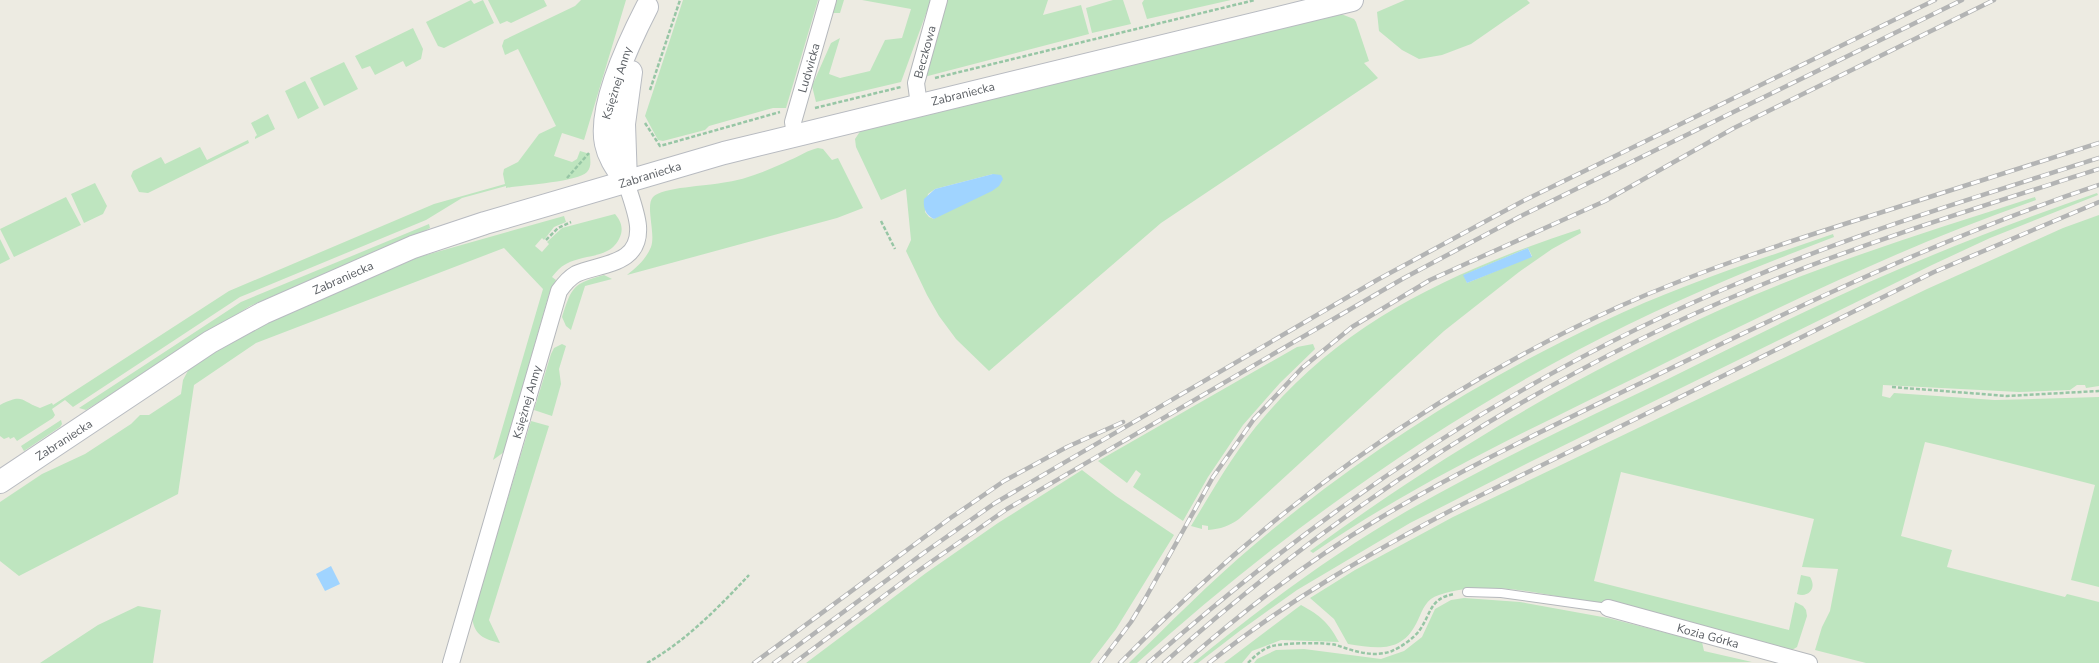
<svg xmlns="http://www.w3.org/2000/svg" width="2099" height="663" font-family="'Nunito Sans',sans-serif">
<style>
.green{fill:#bee5bf;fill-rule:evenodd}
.water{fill:#a0d4ff}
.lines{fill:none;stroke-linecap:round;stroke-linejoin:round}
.lane-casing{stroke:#b5b8bc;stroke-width:10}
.street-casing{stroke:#b5b8bc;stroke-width:18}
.secondary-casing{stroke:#b8bbc1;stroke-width:24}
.path{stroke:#97c6a5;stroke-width:2.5;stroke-dasharray:4 2;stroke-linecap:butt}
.lane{stroke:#fff;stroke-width:8}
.street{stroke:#fff;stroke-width:16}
.secondary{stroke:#fff;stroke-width:22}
.rail-casing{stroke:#b3b4b4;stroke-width:4.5}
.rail{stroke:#fff;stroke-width:3;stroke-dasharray:9;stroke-linecap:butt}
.labels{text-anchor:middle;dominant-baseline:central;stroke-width:3.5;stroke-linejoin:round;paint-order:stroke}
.street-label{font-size:12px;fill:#5a5e63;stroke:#fff}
</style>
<rect width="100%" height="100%" fill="#edebe2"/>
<path class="green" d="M471 0 474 4 483 0 494 23 444 48 438 46 426 22Z
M488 0H544L547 6 511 23 507 21 500 24Z
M581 0H626L584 140 562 133 554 156 572 162 577 159 580 151 590 154C590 160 592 167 587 172 578 182 522 185 506 188V186L462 198 426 220 240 297 73 407 65 400 52 409 55 415 53 418 17 441 14 437 10 439 9 437 4 439 0 436V405C24 393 20 401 40 408L52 403 53 405 229 291 434 204 505 184 503 174 504 169 518 162 539 134 556 126 518 49 505 55 502 46 504 40 575 6Z
M683 0H818L786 108H773L709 126 705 130 663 141 658 140 645 116Z
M834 0H844L840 13H831Z
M862 0H931L901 82 816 102 812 86 831 43 840 38 829 74 840 78 870 71 885 40 902 38 911 9Z
M945 0H1048L1043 15 1081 5 1089 34 924 77Z
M1113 0H1123L1131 24 1092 33 1086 8Z
M1144 0H1231L1147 19 1142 3Z
M1405 0H1527L1530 3 1471 44 1442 55 1419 59 1402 50 1379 31 1377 12Z
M1341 14 1354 19 1356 22 1369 61 1364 63 1378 78 1161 223 989 371 956 339 939 316 927 295 906 251 911 240 906 189 881 200 856 147 855 139 861 130ZM993 174 934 219 929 217 925 212 928 194 935 189Z
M413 28 423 49 421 59 406 67 403 61 375 75 370 66 362 69 355 56Z
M344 62 358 89 324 106 310 78Z
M305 81 319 108 298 119 285 91Z
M268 114 275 129 255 139V137L257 135 251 123Z
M248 140 249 143 148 193 139 192 131 176 133 171 161 157 165 164 200 147 207 160Z
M818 148 823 149 832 160 838 158 863 208 837 218 627 275C637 267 646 259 651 247 656 233 645 206 653 197 662 187 708 186 721 183 745 180 769 170 790 160 800 156 808 150 818 148Z
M95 183 107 206 103 214 84 223 71 194Z
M2097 193 2098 195 1990 238 1932 265 1532 461 1410 523 1297 590 1241 630 1198 663H1193C1260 608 1331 555 1407 511 1491 463 1580 421 1668 379 1734 346 1800 313 1867 283 1942 250 2019 220 2097 193Z
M66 197 81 225 14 257 0 229Z
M2035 197 2036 200C1901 247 1775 309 1647 372 1533 428 1418 481 1313 553L1310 551C1440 456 1577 374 1724 308 1825 263 1930 231 2035 197Z
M615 214C620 220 623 226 621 234 613 260 585 253 566 264 560 267 556 272 552 277L556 280 549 294 504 452 493 460 543 289 504 248 256 343 194 385 178 494 19 576 0 561V502L42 474 85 454 131 424 140 415H149L181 394 183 380 191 365 267 321 419 257 564 216 566 222 554 227 544 240 542 238 535 246 542 252 549 244 547 242 562 228Z
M2099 215V386L2086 388 2085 385H2077L2070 390 2019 392 1883 385 1882 396 1890 398 1894 393 1995 400 2099 397V587L2071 580 2095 485 1947 447 1925 442 1901 536 1952 550 1947 567 2065 597 2067 594 2099 602V663H1866L1815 650 1822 627 1830 611 1838 569 1802 567 1814 519 1621 472 1594 581 1789 630 1795 602 1803 606 1806 610 1807 616 1797 647 1792 650 1608 600 1602 605C1553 596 1488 578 1439 595 1426 599 1423 609 1418 620 1403 653 1379 649 1348 644L1334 619 1310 598 1355 570 1453 517 1927 289 2063 228Z
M429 224 430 228 419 234 250 306 86 410 79 408 241 302Z
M1580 229 1581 233 1552 249 1519 272 1444 331 1239 519C1229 526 1221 529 1208 530V526L1202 525V529L1191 526C1214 488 1236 449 1265 416 1348 318 1461 268 1580 229ZM1528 248 1532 256 1467 283 1464 275Z
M1833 234 1834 237C1747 270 1661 306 1578 350 1418 435 1271 542 1137 663H1129C1170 623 1210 582 1254 545 1360 455 1477 381 1602 322 1677 286 1755 261 1833 234Z
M0 239 10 259 0 264Z
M604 275 612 279 585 286 571 330 566 326 562 317C572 286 573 284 604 275Z
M562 344 566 346 559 369 561 384 552 416 534 410 551 354 554 348Z
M1313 344 1315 349 1280 383 1243 425 1208 477 1183 521 1133 487 1141 474 1136 470 1127 483 1098 461 1297 347Z
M61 420 62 424 60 427 24 451 21 446Z
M531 421 549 426 489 620 500 643C484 639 475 636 472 618Z
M1082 470 1116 496 1174 535 1116 629 1090 663H806L926 573 998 523Z
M1801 575 1810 577C1817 588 1809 598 1797 594Z
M1464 598 1520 602 1608 618 1702 642 1704 651 1752 662 1254 663 1257 659 1276 650 1304 649 1381 659 1404 651 1422 637 1435 609 1451 600Z
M1301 605C1321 616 1328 622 1339 642L1281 640 1252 651 1242 663H1224Z
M138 606 161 610 153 663H40L98 625Z"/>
<path class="water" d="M993 174 1001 175 1003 179 999 186 992 191 934 219C925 215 923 207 924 199L935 189Z
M1528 248 1532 257 1467 283 1463 275Z
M331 566 340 584 325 591 316 574Z"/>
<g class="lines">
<defs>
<path id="lane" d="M1467 592 1501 593 1608 608"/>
<path id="street" d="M919 105 916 83 939 0
M795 135 793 122 828 0
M1608 608 1809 663
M451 663 559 291C564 284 569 278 576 274 600 263 641 266 638 226 637 213 630 195 626 182"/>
<path id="secondary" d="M626 182C618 170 609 159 606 144 598 107 630 40 647 7
M626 182 624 124 631 72
M0 482 210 342 263 313 413 247 485 223 724 153 1352 0"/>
</defs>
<use href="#lane" class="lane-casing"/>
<use href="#street" class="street-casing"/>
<use href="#secondary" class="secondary-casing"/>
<path class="path" d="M935 78 1255 0
M650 90 680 0
M815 108 901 87
M645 123 660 146 780 112
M567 178 589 153
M881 221 895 249
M546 240 558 228 571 222
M1892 387 2007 396 2099 391
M647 663C686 641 719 607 749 575
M1248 663C1255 656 1262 649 1272 646 1283 643 1326 642 1336 645 1354 651 1373 658 1392 651 1401 647 1413 639 1419 631 1432 613 1429 598 1455 594"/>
<use href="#lane" class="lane"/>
<use href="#street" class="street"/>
<use href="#secondary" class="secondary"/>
<defs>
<path id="rail" d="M754 663 949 519 1004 481 1067 447 1123 422
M774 663 925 552 995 503 1377 280 1523 201 1935 0
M794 663 908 578 1007 509 1404 278 1519 217 1962 0
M1100 663 1131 622 1145 599 1213 477 1254 419 1302 368 1352 327 1430 280 1605 201 1734 128 1994 0
M1120 663C1266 513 1427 394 1618 307 1701 270 1787 242 1873 215 1948 191 2024 167 2099 143
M1148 663C1328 503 1529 368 1753 277 1866 230 1983 195 2099 158
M1164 663C1338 507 1538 377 1754 288 1867 241 1983 206 2099 169
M1184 663C1245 609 1311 559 1380 518 1467 466 1559 423 1649 379 1796 307 1943 237 2099 185
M1209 663C1288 600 1375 550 1465 503L1934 272 2099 202"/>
</defs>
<use href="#rail" class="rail-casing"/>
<use href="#rail" class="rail"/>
</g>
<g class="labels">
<g class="street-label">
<text transform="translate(925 52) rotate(-75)">Beczkowa</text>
<text transform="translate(809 68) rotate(-74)">Ludwicka</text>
<text transform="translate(617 83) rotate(-73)">Księżnej Anny</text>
<text transform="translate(963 94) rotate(-14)">Zabraniecka</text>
<text transform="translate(650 175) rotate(-17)">Zabraniecka</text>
<text transform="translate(343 278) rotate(-24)">Zabraniecka</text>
<text transform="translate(527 402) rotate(-74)">Księżnej Anny</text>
<text transform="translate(64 440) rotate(-33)">Zabraniecka</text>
<text transform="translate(1708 636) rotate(15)">Kozia Górka</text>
</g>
</g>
</svg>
